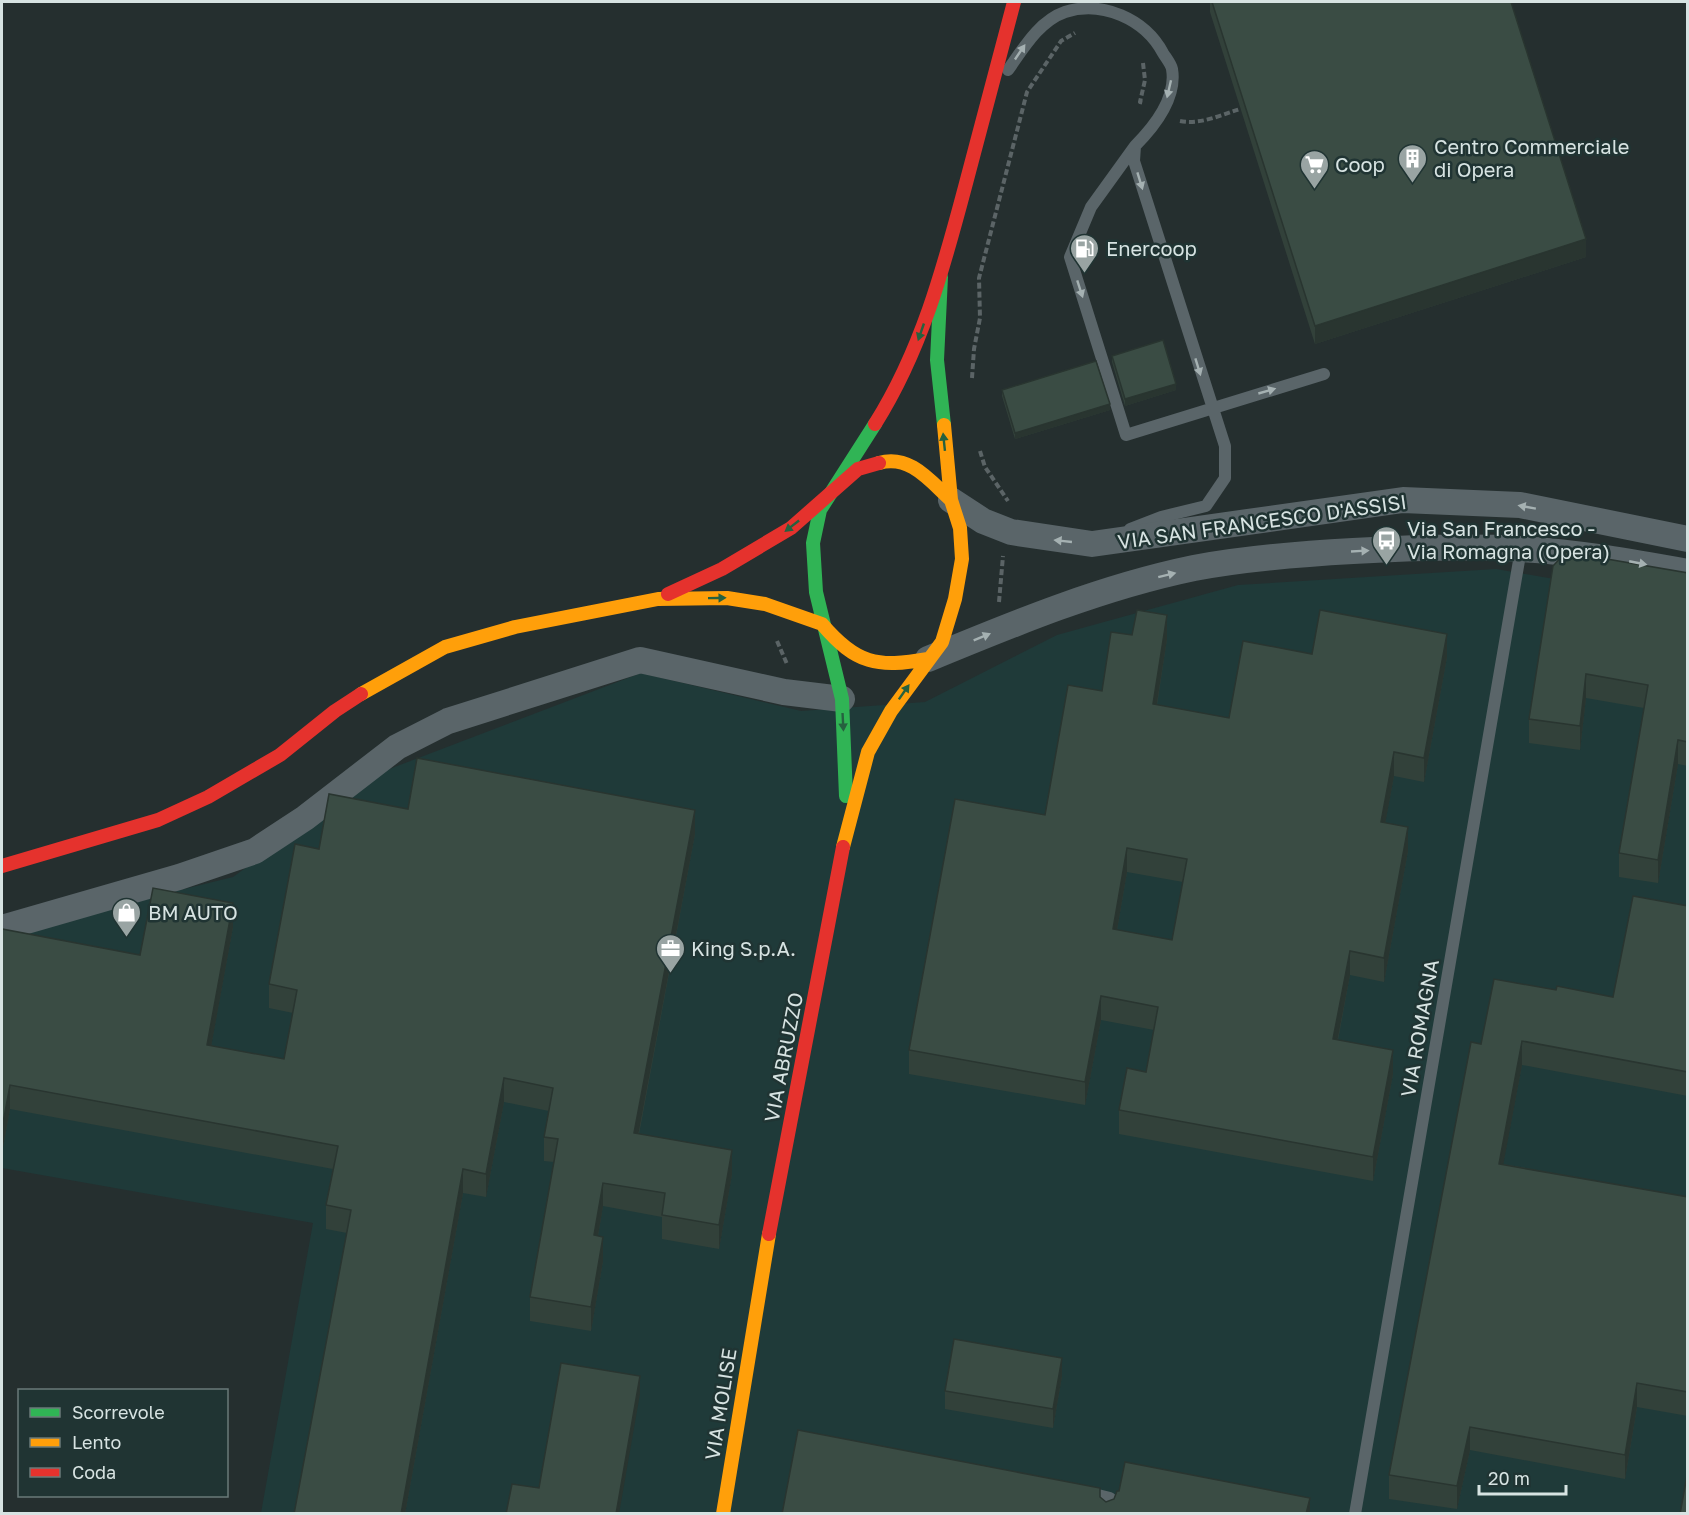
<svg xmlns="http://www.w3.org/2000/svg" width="1689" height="1515" font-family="'Golos Text',sans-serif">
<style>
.built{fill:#1f3a39}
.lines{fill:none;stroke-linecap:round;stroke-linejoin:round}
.path{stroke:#5b6466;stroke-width:4;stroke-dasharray:6 3;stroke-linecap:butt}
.lane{stroke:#5a6569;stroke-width:12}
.street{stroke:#5a6569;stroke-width:26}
.fast{stroke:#30b455;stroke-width:14}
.slow{stroke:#ff9f0a;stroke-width:14}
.jam{stroke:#e5322d;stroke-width:14}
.wall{fill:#32413a;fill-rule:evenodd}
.shaded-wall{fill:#293530}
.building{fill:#3a4c44;stroke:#293530;stroke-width:1.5;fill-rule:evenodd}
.oneway{fill:#a5b1b2}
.oneway2{fill:#26613f}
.labels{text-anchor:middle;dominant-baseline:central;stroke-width:5;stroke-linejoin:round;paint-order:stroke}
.poi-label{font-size:20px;fill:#d7e3e2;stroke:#203433;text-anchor:start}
.street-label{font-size:20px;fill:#d7e3e2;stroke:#203433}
</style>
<rect width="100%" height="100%" fill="#252f2f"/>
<path class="built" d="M1496 569 1687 602V1513H261L313 1223 2 1168V934L233 877 379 773 641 673 801 711 925 702 1057 635 1238 585Z"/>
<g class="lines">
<path class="path" d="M1143 63 1145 80 1140 102 1144 103
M1180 121C1200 125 1221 115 1240 109
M972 378 974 349 980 318 979 278 1027 92 1061 41 1075 33
M980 451 985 467 1008 501
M999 602 1003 556
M777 641 787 664"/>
<path class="lane" d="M1008 70C1023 49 1039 21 1065 12 1102 0 1145 19 1163 53 1166 58 1171 64 1172 69 1177 98 1154 127 1135 146L1134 161 1225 446V478L1206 506 1161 517 1130 529
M1135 146 1091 207 1070 257 1126 435 1324 374
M1086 1492 1110 1498 1108 1514
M1355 1514 1521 549"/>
<path class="street" d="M951 500 983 521 1011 532 1092 544 1403 500 1520 505 1688 539
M928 659C1015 623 1102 587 1194 568 1247 558 1299 554 1353 551 1408 548 1465 546 1521 549 1577 552 1633 562 1688 572
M2 928 179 877 255 851 305 818 397 747 448 721 640 660 784 692 842 699"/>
<path class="fast" d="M941 277 937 360 944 425
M846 796 842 699 816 592 813 543 820 510 875 424"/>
<path class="slow" d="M879 463C910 454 930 481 951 500
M822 624C856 664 877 668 928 659
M361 694 445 647 515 627 658 599 727 598 765 604 822 624
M843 847 868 752 891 711 942 642 955 599 962 559 960 528 951 500 944 425
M723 1514 769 1234"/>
<path class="jam" d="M875 424C921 351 943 270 965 187 981 125 998 64 1014 2
M668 594 722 569 791 528 858 469 879 463
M2 866 158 820 208 797 280 755 335 711 361 694
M769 1234 843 847"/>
</g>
<path class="wall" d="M1210 2H1511L1586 257 1315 344 1210 12Z
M1112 356 1176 390 1125 406 1112 362Z
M1002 390 1110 410 1015 439 1002 396Z
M1688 573V766L1678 764 1658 883 1619 877V853L1644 708 1586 698 1580 750 1529 743V719Z
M1132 635 1167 639 1157 705 1229 718 1312 654 1447 657 1424 782 1394 776 1385 823 1408 851 1384 982 1350 975 1338 1040 1393 1074 1373 1181 1119 1134V1110L1146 1072 1154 1030 1101 1020 1085 1105 909 1074V1050L1045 815 1102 691ZM1127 872 1183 882 1172 940 1117 930Z
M695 834 639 1134 732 1174 719 1249 662 1239V1217L603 1206 598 1236 603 1261 591 1331 530 1321V1297L554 1162 544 1161V1137L549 1111 504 1102 486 1197 463 1193 405 1514H294L347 1233 326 1229V1205L333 1169 10 1109 3 1147 2 1146V929L140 955 233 927 211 1046 284 1059 293 1013 269 1008V984L319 849Z
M1688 906V1096L1522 1065 1503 1164 1688 1197V1416L1637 1407 1625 1479 1470 1450 1457 1509 1389 1499V1475L1481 1044 1556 990 1613 997Z
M1062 1376 1053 1428 945 1409V1391Z"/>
<path class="shaded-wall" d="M1586 239V257L1315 344V326Z
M1176 384V390L1125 406V399Z
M1110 404V410L1015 439V433Z
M1167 615V639L1153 728V704Z
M1447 634V657L1424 782V758Z
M1586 674V698L1580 750V726Z
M1678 740V764L1658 883V860Z
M1394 752V776L1381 846V822Z
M695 810V834L634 1157V1133Z
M1408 827V851L1384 982V958Z
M1127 848V872L1113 953V929Z
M233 903V927L207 1069V1045Z
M1350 951V975L1333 1063V1039Z
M1101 996V1020L1085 1105V1082Z
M1522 1041V1065L1499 1187V1164Z
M1393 1050V1074L1373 1181V1157Z
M504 1078V1102L486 1197V1174Z
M10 1085V1109L3 1147V1123Z
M732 1150V1174L719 1249V1225Z
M463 1169V1193L405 1514H401Z
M603 1183V1206L594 1259V1235Z
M603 1237V1261L591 1331V1307Z
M1062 1358V1376L1053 1428V1409Z
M640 1376V1394L619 1514H616Z
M1637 1383V1407L1625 1479V1455Z
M1470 1427V1450L1457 1509V1486Z
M1310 1498V1514H1306Z"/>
<path class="building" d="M1212 2H1511L1586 239 1315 326Z
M1163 340 1176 384 1125 399 1112 356Z
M1096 361 1110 404 1015 433 1002 390Z
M1566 552 1688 573V742L1678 740 1658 860 1619 853 1648 685 1586 674 1580 726 1529 719 1553 566Z
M1137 610 1167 615 1153 704 1229 718 1243 641 1312 654 1320 610 1447 634 1424 758 1394 752 1381 822 1408 827 1384 958 1350 951 1333 1039 1393 1050 1373 1157 1119 1110 1127 1068 1146 1072 1158 1007 1101 996 1085 1082 909 1050 955 799 1045 815 1068 685 1102 691 1111 632 1132 635ZM1127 848 1187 859 1172 940 1113 929Z
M417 758 695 810 634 1133 732 1150 719 1225 662 1215 665 1193 603 1183 594 1235 603 1237 591 1307 530 1297 558 1139 544 1137 553 1088 504 1078 486 1174 463 1169 401 1514H294L351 1210 326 1205 338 1146 10 1085 3 1123 2 1122V929L140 955 153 888 233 903 207 1045 284 1059 297 990 269 984 295 844 319 849 329 794 408 809Z
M1633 896 1688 906V1072L1522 1041 1499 1164 1688 1197V1392L1637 1383 1625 1455 1470 1427 1457 1486 1389 1475 1471 1042 1481 1044 1494 979 1556 990 1557 986 1613 997Z
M954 1339 1062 1358 1053 1409 945 1391Z
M561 1363 640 1376 616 1514H506L512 1484 539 1488Z
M798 1430 1100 1488V1497L1106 1502 1114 1499 1117 1491H1119L1125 1462 1310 1498 1306 1514H782Z
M1688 1470V1514H1680Z"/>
<defs><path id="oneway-solid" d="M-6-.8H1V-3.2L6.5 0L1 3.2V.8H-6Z" transform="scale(1.5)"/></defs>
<g class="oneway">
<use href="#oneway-solid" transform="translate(1020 52) rotate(-56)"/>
<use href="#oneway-solid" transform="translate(1169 89) rotate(103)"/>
<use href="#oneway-solid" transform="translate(1140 181) rotate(73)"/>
<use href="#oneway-solid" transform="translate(1080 289) rotate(72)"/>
<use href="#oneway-solid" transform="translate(1198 367) rotate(73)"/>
<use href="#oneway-solid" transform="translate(1267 391) rotate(-16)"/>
<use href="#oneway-solid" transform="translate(1527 507) rotate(-170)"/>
<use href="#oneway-solid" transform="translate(1063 541) rotate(-174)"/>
<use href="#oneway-solid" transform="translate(1360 551) rotate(-3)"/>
<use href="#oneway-solid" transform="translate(1638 563) rotate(11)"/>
<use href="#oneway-solid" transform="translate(1167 575) rotate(-14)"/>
<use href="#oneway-solid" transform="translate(982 637) rotate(-22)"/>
</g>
<g class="oneway2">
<use href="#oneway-solid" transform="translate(921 332) rotate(109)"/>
<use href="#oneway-solid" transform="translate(944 442) rotate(-96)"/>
<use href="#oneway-solid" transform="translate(792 526) rotate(142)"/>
<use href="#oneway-solid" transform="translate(717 598) rotate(-1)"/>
<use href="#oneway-solid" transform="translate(904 692) rotate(-55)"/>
<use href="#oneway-solid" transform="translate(843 722) rotate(87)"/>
</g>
<defs>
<symbol id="building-pin" viewBox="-11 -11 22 30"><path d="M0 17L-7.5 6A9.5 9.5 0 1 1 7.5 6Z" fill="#99a4a3" stroke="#203433"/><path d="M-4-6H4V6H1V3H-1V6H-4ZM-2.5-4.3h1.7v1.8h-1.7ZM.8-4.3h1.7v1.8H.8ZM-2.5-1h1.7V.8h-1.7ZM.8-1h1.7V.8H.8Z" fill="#fff"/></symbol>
<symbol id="supermarket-pin" viewBox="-11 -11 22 30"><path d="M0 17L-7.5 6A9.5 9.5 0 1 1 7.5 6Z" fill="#99a4a3" stroke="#203433"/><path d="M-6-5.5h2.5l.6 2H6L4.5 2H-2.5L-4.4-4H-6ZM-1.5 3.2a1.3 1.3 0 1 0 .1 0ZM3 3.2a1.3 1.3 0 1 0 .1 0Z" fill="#fff"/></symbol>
<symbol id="fuel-pin" viewBox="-11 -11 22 30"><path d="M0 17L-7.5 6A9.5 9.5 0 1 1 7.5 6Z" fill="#99a4a3" stroke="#203433"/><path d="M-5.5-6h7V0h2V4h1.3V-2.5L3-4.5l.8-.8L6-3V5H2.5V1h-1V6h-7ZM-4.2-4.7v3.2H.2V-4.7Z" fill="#fff"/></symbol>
<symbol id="bus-pin" viewBox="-11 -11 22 30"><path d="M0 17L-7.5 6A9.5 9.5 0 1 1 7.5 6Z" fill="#99a4a3" stroke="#203433"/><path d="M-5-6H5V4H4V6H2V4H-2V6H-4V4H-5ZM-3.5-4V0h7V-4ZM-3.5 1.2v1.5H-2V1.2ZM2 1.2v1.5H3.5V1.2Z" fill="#fff"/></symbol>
<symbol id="shop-pin" viewBox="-11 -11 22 30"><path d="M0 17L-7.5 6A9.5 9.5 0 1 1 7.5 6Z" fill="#99a4a3" stroke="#203433"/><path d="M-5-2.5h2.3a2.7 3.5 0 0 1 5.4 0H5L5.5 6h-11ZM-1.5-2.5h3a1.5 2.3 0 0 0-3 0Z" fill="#fff"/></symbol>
<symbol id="office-pin" viewBox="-11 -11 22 30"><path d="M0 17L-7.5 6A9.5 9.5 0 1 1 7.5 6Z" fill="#99a4a3" stroke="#203433"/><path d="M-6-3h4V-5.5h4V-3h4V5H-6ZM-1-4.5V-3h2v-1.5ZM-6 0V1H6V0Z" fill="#fff"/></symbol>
</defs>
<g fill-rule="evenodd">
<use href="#building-pin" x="1396" y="142" width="33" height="45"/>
<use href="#supermarket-pin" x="1298" y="148" width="33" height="45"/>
<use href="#fuel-pin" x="1068" y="232" width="33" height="45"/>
<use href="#bus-pin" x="1370" y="524" width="33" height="45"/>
<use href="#shop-pin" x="110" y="896" width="33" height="45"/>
<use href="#office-pin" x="654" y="932" width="33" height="45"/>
</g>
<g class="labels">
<g class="poi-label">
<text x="1434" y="146">Centro Commerciale<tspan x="1434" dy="23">di Opera</tspan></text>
<text x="1335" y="164">Coop</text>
<text x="1106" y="248">Enercoop</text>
<text x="1407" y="528">Via San Francesco -<tspan x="1407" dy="23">Via Romagna (Opera)</tspan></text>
<text x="148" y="912">BM AUTO</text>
<text x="691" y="948">King S.p.A.</text>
</g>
<g class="street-label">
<text transform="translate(1262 521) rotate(-8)">VIA SAN FRANCESCO D'ASSISI</text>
<text transform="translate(1419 1028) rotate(-80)">VIA ROMAGNA</text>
<text transform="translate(783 1057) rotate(-79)">VIA ABRUZZO</text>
<text transform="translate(720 1404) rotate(-81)">VIA MOLISE</text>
</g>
</g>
<rect width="1689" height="1515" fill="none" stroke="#d7e3e2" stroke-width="6"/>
<rect x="18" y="1389" width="210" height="108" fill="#203433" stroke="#697a79" stroke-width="1.5"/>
<rect x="30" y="1408" width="30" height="9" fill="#30b455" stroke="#697a79" stroke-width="1.5"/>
<text x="72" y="1419" font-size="18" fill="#d7e3e2">Scorrevole</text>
<rect x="30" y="1438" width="30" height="9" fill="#ff9f0a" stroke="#697a79" stroke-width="1.5"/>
<text x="72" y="1449" font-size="18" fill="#d7e3e2">Lento</text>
<rect x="30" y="1468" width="30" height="9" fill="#e5322d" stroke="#697a79" stroke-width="1.5"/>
<text x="72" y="1479" font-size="18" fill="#d7e3e2">Coda</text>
<path d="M1479 1485v9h87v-9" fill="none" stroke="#d7e3e2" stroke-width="3"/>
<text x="1488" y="1485" font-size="18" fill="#d7e3e2" stroke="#203433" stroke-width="4.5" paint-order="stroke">20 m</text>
</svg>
